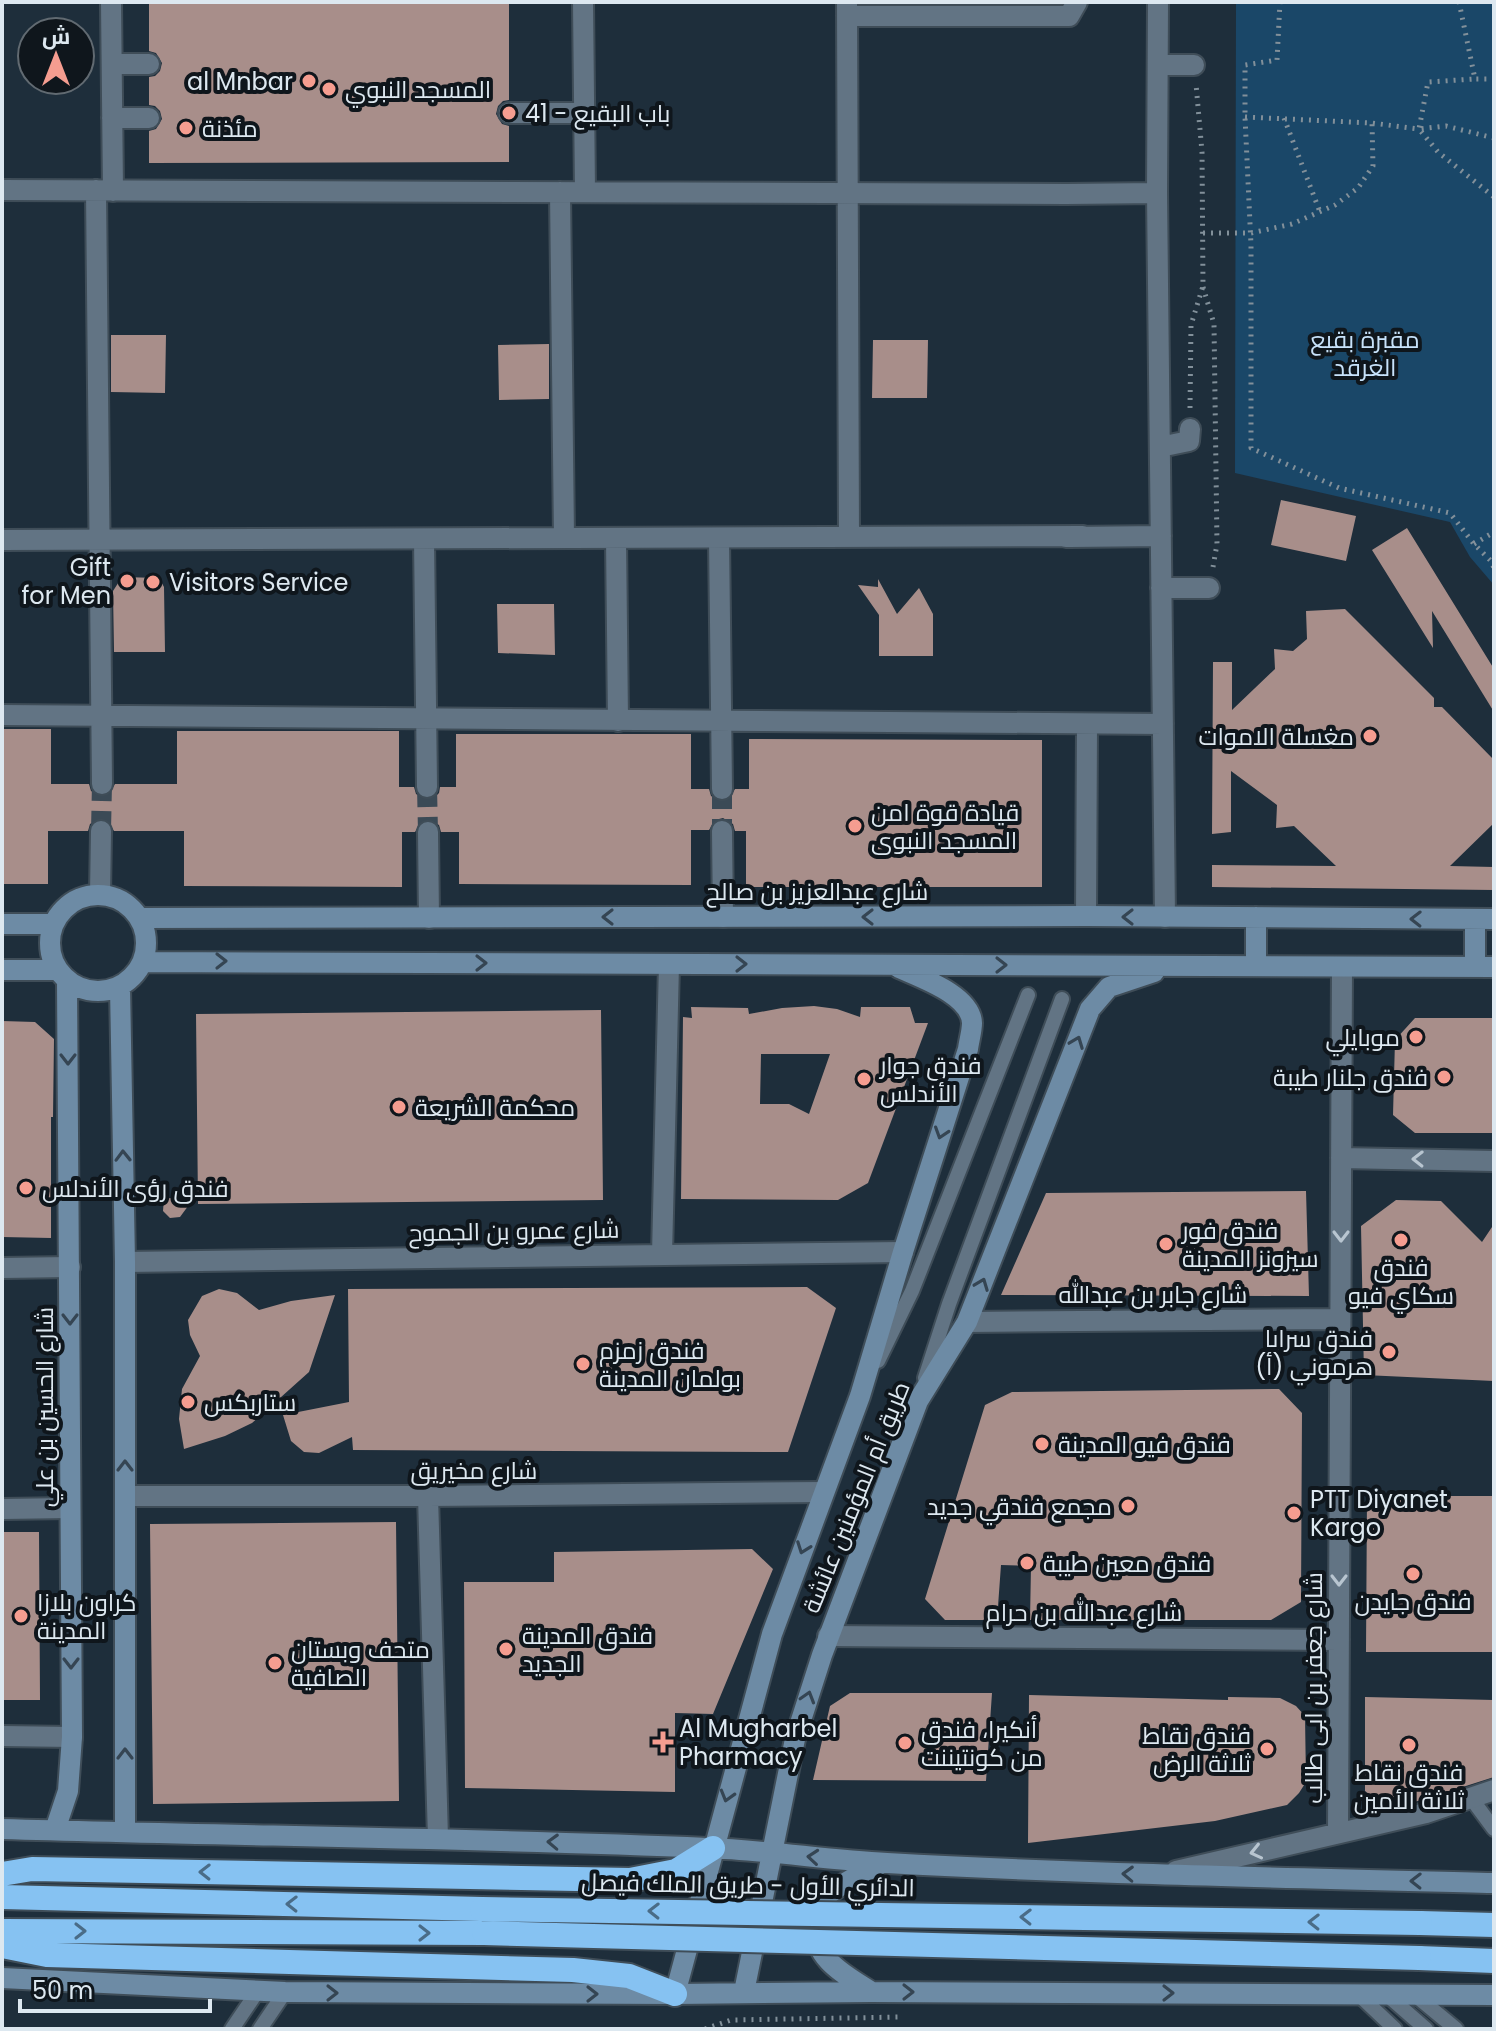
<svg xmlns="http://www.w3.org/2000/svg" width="1496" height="2031" font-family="Poppins,Cairo,sans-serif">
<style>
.green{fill:#1a4768}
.building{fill:#a88e8a;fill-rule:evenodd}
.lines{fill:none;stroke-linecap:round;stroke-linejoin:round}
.street-tunnel{stroke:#3b4a56;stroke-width:20;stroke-dasharray:20 10;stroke-linecap:butt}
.lane-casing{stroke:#3f4d58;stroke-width:18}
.street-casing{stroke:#3f4d58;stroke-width:24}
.secondary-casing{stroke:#3f4d58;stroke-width:24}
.highway-casing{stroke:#3f4d58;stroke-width:28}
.path{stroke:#82909a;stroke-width:5;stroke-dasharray:2 6;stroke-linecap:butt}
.lane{stroke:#627484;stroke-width:14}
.street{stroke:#627484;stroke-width:20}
.secondary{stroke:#6d8ba5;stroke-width:20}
.highway{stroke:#86c2f2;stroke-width:24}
.highway-bridge-casing{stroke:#3f4d58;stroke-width:28;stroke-linecap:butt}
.highway-bridge{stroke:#86c2f2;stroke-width:24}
.oneway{stroke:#354553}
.oneway2{stroke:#b8c5d0}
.oneway3{stroke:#4a6c87}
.poi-dot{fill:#f59d90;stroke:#0f161c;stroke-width:3}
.labels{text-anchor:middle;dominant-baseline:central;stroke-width:8;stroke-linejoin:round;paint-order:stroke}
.poi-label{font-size:24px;fill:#dde8f0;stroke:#0f161c;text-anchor:start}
.park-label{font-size:24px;fill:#c7e2fa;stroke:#0f161c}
.street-label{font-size:24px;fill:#dde8f0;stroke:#0f161c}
</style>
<rect width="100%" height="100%" fill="#1e2e3b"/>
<path class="green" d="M1236 2H1494V585L1470 557 1450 522 1235 473Z"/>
<path class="building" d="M149 2H509V100L503 101 498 106 496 114 502 124 509 126V162L149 163V131L156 129 162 119 160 111 155 106 149 105V77L155 76 160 71 162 63 156 53 149 51Z
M111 335H166L165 393 111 392Z
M873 340H928L927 398H872Z
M549 344V399L499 400 498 345Z
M1281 500 1356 516 1346 561 1271 545Z
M1407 528 1494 669V712L1432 611 1433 648 1372 550Z
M122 577 159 578 164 587 165 652H114L113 591Z
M878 579 897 614 919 588 933 614V656H879V615L858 585 878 587Z
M497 604H554L555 655 498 653Z
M1345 609 1434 698V707H1442L1494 760V823L1450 866 1494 867V890L1212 887V865L1336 866 1294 826 1276 828 1277 805 1231 771V832L1212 834 1213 662H1232V710L1275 669 1274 649 1293 651 1307 639 1306 611Z
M2 729H51V784H89L91 791 101 797 109 795 115 784H177V731H399V787H414L416 794 426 800 434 798 439 793 440 787H456V734H691V789H709L711 796 721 802 729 800 735 789H749V739L1042 740V887H746V831H735L733 824 723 818 715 820 709 830H691V885L459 884V832H441L439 825 429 819 421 821 415 832H402V887L184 886V831H114L108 820 100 818 90 824 88 831H48V884H2Z
M814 1006 837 1009 860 1017 861 1007H910L915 1023H928L868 1183 838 1200 681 1199 683 1017 692 1018 691 1007 748 1008 749 1014 782 1008ZM761 1054H830L809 1114 789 1104H760Z
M601 1010 603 1200 198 1204 196 1014Z
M1415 1018H1494V1133H1415L1393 1115 1395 1040Z
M2 1021 35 1022 54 1039 53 1117H51V1238L2 1237Z
M1306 1191 1309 1296 1001 1295 1046 1193Z
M164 1198H194L180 1217 170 1218 163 1211Z
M1396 1200 1441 1201 1482 1242 1494 1224V1381L1364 1375 1361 1226Z
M807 1287 836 1308 788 1452 353 1450 352 1437 319 1453 304 1452 291 1441 283 1415 349 1402 348 1289Z
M219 1289 237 1293 259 1310 291 1301 335 1295 309 1372 252 1423 225 1436 184 1449 179 1419 182 1389 200 1356 190 1335 188 1320 202 1296Z
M1279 1389 1302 1413 1301 1602 1271 1620H1030L1031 1566 1001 1565 997 1620H945L925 1599 985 1405 1012 1392Z
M1367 1496H1494V1652H1366Z
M396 1522 399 1801 153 1804 150 1524Z
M2 1532H39L40 1700H2Z
M752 1549 773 1569 713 1714 675 1713V1792L465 1788 464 1582H554V1552Z
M850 1693H992L986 1781 813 1780 830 1706Z
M1029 1695 1228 1700V1697L1280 1698 1296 1706 1305 1716 1306 1782 1299 1793 1287 1805 1215 1821 1028 1843Z
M1365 1697 1494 1700V1777L1422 1800 1388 1808 1365 1791Z"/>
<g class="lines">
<path class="street-tunnel" d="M427 787 428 832
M722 789V831
M101 831 102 784"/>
<defs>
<path id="lane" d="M878 1361 912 1291 1028 995
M925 1378 949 1304 1062 999
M1471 1798 1494 1829
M1358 1994 1395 2029
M1386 1994 1426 2029
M1415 1995 1456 2029
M232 2029 257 1992
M260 2029 285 1992"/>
<path id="street" d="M111 2 113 191
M583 2 585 192
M847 2 849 537
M1158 2 1157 193 1165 917
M847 16H1069L1077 2
M112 64H149
M1158 65H1194
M509 113H584
M112 118H149
M2 190 1066 194 1157 193
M96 190 102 784
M560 192 564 538
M1160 447 1189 441 1190 429
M1070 537 1161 536
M616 538 618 721
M719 538 722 789
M424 539 427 787
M2 540 1082 536 1066 537
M1161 588H1209
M2 715 1163 724
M722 831 723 917
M428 832 429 918
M100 895 101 831
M1086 916 1087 725
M1341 1158 1494 1161
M662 1255 669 964
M125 1262 903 1252
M2 1268 70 1267
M967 1322 1340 1319
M125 1496H428L823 1492
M428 1496 438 1838
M2 1509 70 1508
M828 1636 1339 1640
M2 1736 72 1737
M1338 1833 1342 967
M1176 1871 1426 1813 1494 1790"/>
<path id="secondary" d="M50 943a48 48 0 1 1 96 0a48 48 0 1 1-96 0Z
M1256 917V966
M140 918 1086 916 1494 919
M1475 919V967
M2 924H53
M143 962 1494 967
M2 970H57
M120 987 125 1262V1832
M2 1829C237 1836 472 1838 707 1848 767 1850 827 1860 887 1863 1089 1874 1291 1878 1494 1883
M55 1830 68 1791 72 1737 67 981
M2 1978 285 1992 675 1994 871 1992 1494 1995
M870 1991C845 1975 811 1958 816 1922 817 1911 820 1902 828 1895 844 1881 864 1873 882 1863
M744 1992 795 1739 822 1655 918 1401 967 1322 1090 1009 1109 987 1154 972
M675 1994 772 1634 860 1396 903 1252 968 1049C969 1041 972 1031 972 1023 971 995 921 978 899 968"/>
<path id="highway" d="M2 1874 32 1869 630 1880 676 1871 713 1848
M2 1897 482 1909
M1420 1923 1494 1925
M2 1931 484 1933
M2 1946 47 1955 573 1970 629 1976 675 1994
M1419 1958 1494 1961"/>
</defs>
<use href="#lane" class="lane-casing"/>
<use href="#street" class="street-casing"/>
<use href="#secondary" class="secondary-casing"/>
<use href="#highway" class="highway-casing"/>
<path class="path" d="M1280 2 1277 60 1245 65V117L1251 245V448L1339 488 1450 513 1474 544 1491 561 1494 568
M1459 2 1475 79H1494
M308 74V84
M1245 117 1372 123 1419 129 1428 82 1475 79
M1284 118 1320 212
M1494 138 1446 126 1419 129 1438 152 1494 197
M1203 233H1251L1292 224 1335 205 1358 188 1373 166 1372 123
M1203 287 1214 324 1217 544 1213 567
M1190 408 1191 325 1203 286 1202 152 1196 84
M1474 544 1494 532
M705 2029 731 2020 902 2017"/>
<use href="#lane" class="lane"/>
<use href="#street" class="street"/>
<use href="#secondary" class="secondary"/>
<use href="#highway" class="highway"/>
<defs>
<path id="highway-bridge" d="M482 1909 1420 1923
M484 1933 1419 1958"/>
</defs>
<use href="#highway-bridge" class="highway-bridge-casing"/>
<use href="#highway-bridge" class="highway-bridge"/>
</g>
<defs><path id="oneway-chevron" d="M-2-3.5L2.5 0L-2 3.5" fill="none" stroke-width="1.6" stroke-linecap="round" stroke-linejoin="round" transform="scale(2)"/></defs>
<g class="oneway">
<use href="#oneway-chevron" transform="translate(608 917) rotate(180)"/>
<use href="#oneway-chevron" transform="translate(868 917) rotate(180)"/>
<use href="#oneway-chevron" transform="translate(1128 917) rotate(-180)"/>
<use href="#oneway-chevron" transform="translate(1416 919) rotate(-179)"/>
<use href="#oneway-chevron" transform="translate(221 961)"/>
<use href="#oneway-chevron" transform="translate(481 963)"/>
<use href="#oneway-chevron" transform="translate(741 964)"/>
<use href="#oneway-chevron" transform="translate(1001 965)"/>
<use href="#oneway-chevron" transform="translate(1077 1042) rotate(-69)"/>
<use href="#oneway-chevron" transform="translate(68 1059) rotate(90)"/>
<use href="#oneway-chevron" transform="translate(941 1133) rotate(108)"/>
<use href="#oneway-chevron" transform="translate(123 1156) rotate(-91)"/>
<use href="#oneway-chevron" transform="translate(982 1284) rotate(-69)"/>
<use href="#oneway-chevron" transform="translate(70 1319) rotate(90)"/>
<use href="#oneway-chevron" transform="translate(125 1466) rotate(-90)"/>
<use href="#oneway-chevron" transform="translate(803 1548) rotate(110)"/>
<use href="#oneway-chevron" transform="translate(71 1663) rotate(90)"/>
<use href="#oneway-chevron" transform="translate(808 1697) rotate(-73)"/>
<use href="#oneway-chevron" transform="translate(125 1754) rotate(-90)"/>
<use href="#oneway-chevron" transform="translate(727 1796) rotate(106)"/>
<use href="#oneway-chevron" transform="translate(553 1842) rotate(-178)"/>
<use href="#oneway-chevron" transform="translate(813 1857) rotate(-175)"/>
<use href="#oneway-chevron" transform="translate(1128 1874) rotate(-178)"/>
<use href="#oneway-chevron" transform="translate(1416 1881) rotate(-179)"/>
<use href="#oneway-chevron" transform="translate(908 1992)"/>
<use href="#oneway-chevron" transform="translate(332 1993)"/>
<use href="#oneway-chevron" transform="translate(1168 1993)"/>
<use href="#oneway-chevron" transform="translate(592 1994)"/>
</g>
<g class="oneway2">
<use href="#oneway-chevron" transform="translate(1418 1159) rotate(-179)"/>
<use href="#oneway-chevron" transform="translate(1341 1236) rotate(90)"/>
<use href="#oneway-chevron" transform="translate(1339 1580) rotate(90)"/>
<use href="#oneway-chevron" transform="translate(1256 1852) rotate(167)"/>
</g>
<g class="oneway3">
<use href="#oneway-chevron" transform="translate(205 1872) rotate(-179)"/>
<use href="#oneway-chevron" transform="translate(292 1904) rotate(-179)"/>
<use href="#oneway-chevron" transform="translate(654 1911) rotate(-179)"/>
<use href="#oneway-chevron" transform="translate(1026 1917) rotate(-179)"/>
<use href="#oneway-chevron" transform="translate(1314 1922) rotate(-179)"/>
<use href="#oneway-chevron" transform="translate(80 1931)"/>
<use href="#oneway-chevron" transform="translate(424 1933)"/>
</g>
<g class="poi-dot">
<circle cx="309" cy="81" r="8"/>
<circle cx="329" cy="89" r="8"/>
<circle cx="509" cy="113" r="8"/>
<circle cx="186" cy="128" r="8"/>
<circle cx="127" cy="581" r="8"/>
<circle cx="153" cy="582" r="8"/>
<circle cx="1370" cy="736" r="8"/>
<circle cx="855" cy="826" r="8"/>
<circle cx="1416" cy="1037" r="8"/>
<circle cx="1444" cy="1077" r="8"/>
<circle cx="864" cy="1079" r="8"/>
<circle cx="399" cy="1107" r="8"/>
<circle cx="26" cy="1188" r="8"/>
<circle cx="1401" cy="1240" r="8"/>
<circle cx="1166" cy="1244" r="8"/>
<circle cx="1389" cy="1352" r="8"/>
<circle cx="583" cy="1364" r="8"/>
<circle cx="188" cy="1402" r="8"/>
<circle cx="1042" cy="1444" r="8"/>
<circle cx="1128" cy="1506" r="8"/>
<circle cx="1294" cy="1513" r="8"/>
<circle cx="1027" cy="1563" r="8"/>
<circle cx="1413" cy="1574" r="8"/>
<circle cx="21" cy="1616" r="8"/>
<circle cx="506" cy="1649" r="8"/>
<circle cx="275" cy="1663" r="8"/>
<path d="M659 1730h8v8h8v8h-8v8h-8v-8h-8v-8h8z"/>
<circle cx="905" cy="1743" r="8"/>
<circle cx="1409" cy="1745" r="8"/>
<circle cx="1267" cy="1749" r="8"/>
</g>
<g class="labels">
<g class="poi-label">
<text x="293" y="81" text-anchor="end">al Mnbar</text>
<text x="345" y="89">المسجد النبوي</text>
<text x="525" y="113">باب البقيع - 41</text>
<text x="202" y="128">مئذنة</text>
<text x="111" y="567" text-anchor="end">Gift<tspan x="111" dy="28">for Men</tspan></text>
<text x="169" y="582">Visitors Service</text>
<text x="1354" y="736" text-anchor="end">مغسلة الاموات</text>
<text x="871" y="812">قيادة قوة امن<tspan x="871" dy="28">المسجد النبوى</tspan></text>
<text x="1400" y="1037" text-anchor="end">موبايلي</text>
<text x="880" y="1065">فندق جوار<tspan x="880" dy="28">الأندلس</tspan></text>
<text x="1428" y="1077" text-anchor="end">فندق جلنار طيبة</text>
<text x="415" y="1107">محكمة الشريعة</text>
<text x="42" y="1188">فندق رؤى الأندلس</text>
<text x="1182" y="1230">فندق فور<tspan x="1182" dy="28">سيزونز المدينة</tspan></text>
<text x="1401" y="1267" text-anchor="middle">فندق<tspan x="1401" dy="28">سكاي فيو</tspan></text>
<text x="1373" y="1338" text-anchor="end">فندق سرايا<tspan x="1373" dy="28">هرموني (أ)</tspan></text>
<text x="599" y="1350">فندق زمزم<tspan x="599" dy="28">بولمان المدينة</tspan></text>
<text x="204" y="1402">ستاربكس</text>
<text x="1058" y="1444">فندق فيو المدينة</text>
<text x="1310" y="1499">PTT Diyanet<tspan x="1310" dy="28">Kargo</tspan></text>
<text x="1112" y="1506" text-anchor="end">مجمع فندقي جديد</text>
<text x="1043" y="1563">فندق معين طيبة</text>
<text x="1413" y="1601" text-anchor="middle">فندق جايدن</text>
<text x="37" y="1602">كراون بلازا<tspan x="37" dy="28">المدينة</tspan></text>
<text x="522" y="1635">فندق المدينة<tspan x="522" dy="28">الجديد</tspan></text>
<text x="291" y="1649">متحف وبستان<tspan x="291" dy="28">الصافية</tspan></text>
<text x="679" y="1728">Al Mugharbel<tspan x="679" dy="28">Pharmacy</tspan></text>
<text x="921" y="1729">أنكيرا، فندق<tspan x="921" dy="28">من كونتيننت</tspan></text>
<text x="1251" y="1735" text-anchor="end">فندق نقاط<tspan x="1251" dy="28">ثلاثة الرض</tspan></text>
<text x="1409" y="1772" text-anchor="middle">فندق نقاط<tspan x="1409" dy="28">ثلاثة الأمين</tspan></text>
</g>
<g class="park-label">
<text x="1365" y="339">مقبرة بقيع<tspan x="1365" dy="28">الغرقد</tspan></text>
</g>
<g class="street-label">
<text x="817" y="891">شارع عبدالعزيز بن صالح</text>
<text transform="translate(514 1231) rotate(-1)">شارع عمرو بن الجموح</text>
<text x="1153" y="1294">شارع جابر بن عبدالله</text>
<text transform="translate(44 1407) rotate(-90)">شارع الحسين بن علي</text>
<text x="474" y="1470">شارع مخيريق</text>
<text transform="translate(856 1497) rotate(-68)">طريق أم المؤمنين عائشة</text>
<text x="1084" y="1612">شارع عبدالله بن حرام</text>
<text transform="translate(1313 1688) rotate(-90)">شارع جعفر بن ابى طالب</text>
<text transform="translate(748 1885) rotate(1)">الدائري الأول - طريق الملك فيصل</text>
</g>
</g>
<rect width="1496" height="2031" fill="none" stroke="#dde8f0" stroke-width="8"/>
<g transform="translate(56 56)"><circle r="38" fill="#0f161c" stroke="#616a71" stroke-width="2"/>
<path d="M0-6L14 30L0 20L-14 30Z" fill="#f59d90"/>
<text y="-12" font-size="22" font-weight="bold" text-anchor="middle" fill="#dde8f0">ش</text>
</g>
<path d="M20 1999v12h190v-12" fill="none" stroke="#dde8f0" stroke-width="4"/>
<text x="32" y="1999" font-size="24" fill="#dde8f0" stroke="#0f161c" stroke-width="6" paint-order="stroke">50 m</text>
</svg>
